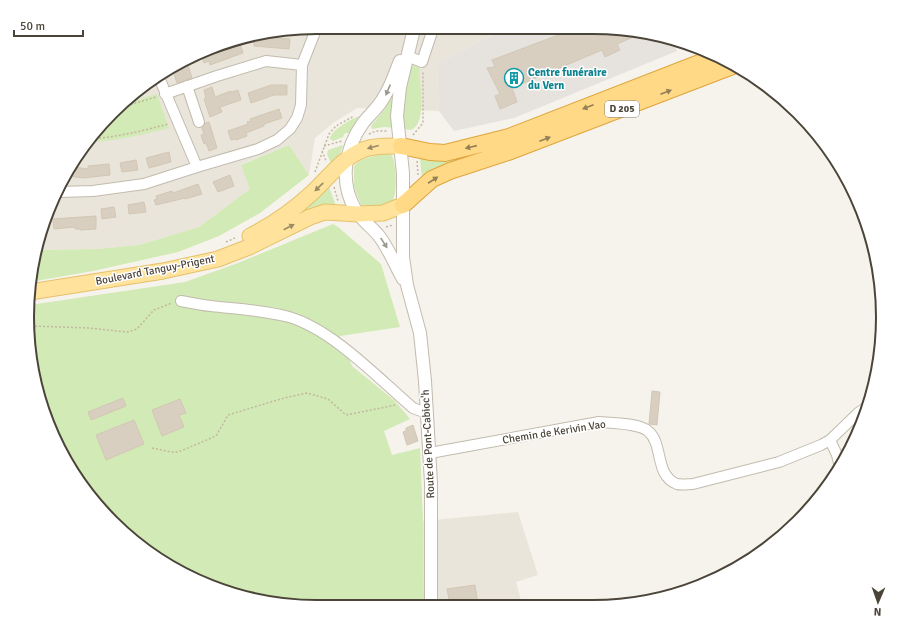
<svg xmlns="http://www.w3.org/2000/svg" width="910" height="634" font-family="Signika,sans-serif">
<style>
.residential{fill:#eae5da}
.industrial{fill:#e6e2dd}
.green{fill:#d2eab5}
.building{fill:#d8cfc1;stroke:#d3c7b4}
.lines{fill:none;stroke-linecap:round;stroke-linejoin:round}
.minor-casing{stroke:#c2bbae;stroke-width:12}
.tertiary-casing{stroke:#c2bbae;stroke-width:14}
.primary-casing{stroke:#e6c16a;stroke-width:17}
.trunk-casing{stroke:#e0a43c;stroke-width:18}
.path{stroke:#c4b79f;stroke-width:1.5;stroke-dasharray:2 2;stroke-linecap:butt}
.minor{stroke:#fff;stroke-width:10}
.tertiary{stroke:#fff;stroke-width:12}
.primary{stroke:#ffe39c;stroke-width:15}
.trunk{stroke:#ffd985;stroke-width:16}
.oneway{fill:#9c9892}
.oneway2{fill:#938057}
.oneway3{fill:#9c8c66}
.labels{text-anchor:middle;dominant-baseline:central;stroke-width:3;stroke-linejoin:round;paint-order:stroke}
.shield{fill:#fff;stroke:#817c74;stroke-width:1}
.shield-label{font-size:10px;font-weight:bold;fill:#4b4439}
.culture-label{font-size:11px;font-weight:bold;fill:#0d838f;stroke:#fff;text-anchor:start}
.street-label{font-size:11px;fill:#4b4439;stroke:#fff}
.rim{fill:none;stroke:#4b4439;stroke-width:2}
</style>
<rect width="100%" height="100%" fill="#f6f3ec"/>
<path class="residential" d="M317 27 503 30 437 64 439 111 357 108 333 123 315 138 309 175 289 145 242 164 250 189 199 227 139 245 97 249 37 250 49 206 99 126 156 76 242 37Z
M518 512 538 575 516 582 522 604 415 605 424 602 423 521Z"/>
<path class="industrial" d="M503 30 649 33 672 41 677 51 514 118 454 131 439 111 437 64Z"/>
<path class="green" d="M408 64 419 67C419 82 428 123 411 130L404 129 403 114Z
M157 94 169 128C142 135 116 141 89 142L99 126 125 103Z
M392 97 394 98 395 128 384 127 372 129 371 126 385 109Z
M360 116 349 133H345L343 137 333 141 330 139C331 130 351 119 360 116Z
M503 144 422 181 420 157Z
M289 145 309 175 260 213 219 236 178 252 93 271 30 282 37 250 97 249 139 245 199 227 250 189 241 165Z
M343 145 338 159 332 166 327 154 328 150Z
M383 154H391C397 162 397 192 393 200 383 205 371 209 361 205L354 187V166C361 158 373 156 383 154Z
M328 184 335 203 333 206 294 218Z
M333 224 338 227 381 264 400 327 340 336 352 366 395 401 410 419 384 431 392 455 420 448 423 521 424 602 415 605 317 607 260 601 206 585 156 558 112 522 57 445 33 373 30 305 185 282 238 263Z"/>
<path class="building" d="M569 31 645 32 617 44 620 50 605 57 602 50 512 88 517 102 500 109 495 96 500 94 487 68 495 67 492 60Z
M254 35 267 36V37L290 39 289 49 254 46Z
M240 44 243 53 210 65 209 61 204 63 202 55 216 49 217 51Z
M187 62 192 78 177 83 173 71 175 70 174 68Z
M271 85H287V95H274L251 103 248 93Z
M212 87 215 97 231 91V92L238 90 241 100 220 107 222 112 210 117 204 99 206 98 204 90Z
M279 109 282 118 264 124V126L246 133 247 136 236 140 235 139 231 140 228 131 248 124 247 122 251 121 250 119Z
M209 122 217 148 209 151 206 143 204 144 201 135 204 134 202 128 205 123Z
M169 152 171 162 149 168 146 158Z
M136 160 138 170 122 172 120 163Z
M109 164 110 175 83 178 68 176 74 167 88 169V166Z
M230 175 234 186 218 192 213 182Z
M198 184 202 194 185 199V198L156 205 154 200 157 199 156 196 172 191 173 193Z
M144 202 146 212 129 214 128 205Z
M114 207 116 217 102 219 101 209Z
M96 216V229L80 230V229H75V227L54 229 53 219Z
M652 391 660 392 657 425 649 424Z
M123 398 126 406 91 420 88 412Z
M180 399 186 413 179 415 184 427 162 436 152 410Z
M134 420 144 444 106 460 96 435Z
M413 425 418 441 407 445 403 432 406 431V428Z
M475 585 478 604 450 605 447 589Z"/>
<g class="lines">
<defs>
<path id="minor" d="M407 56 422 62 433 29
M187 86 199 122
M165 94 217 76 266 61 302 65
M197 167 258 149 277 140 290 129 297 118 301 105 302 65 317 27
M58 192 93 191 144 184 197 167 158 75
M181 301C191 303 201 305 211 306 237 309 263 310 289 317 333 330 378 378 413 408L421 411H427
M830 440 837 455 840 467
M430 453 599 422C611 423 638 423 648 431 664 444 654 475 677 484 682 485 688 484 693 484L779 462 821 445 830 440 858 413 867 407"/>
<path id="tertiary" d="M414 29 400 87 397 116 403 173V257L407 285 420 333 425 381 431 483V605
M400 61C395 73 391 86 384 97 379 107 370 114 363 123 345 148 339 181 355 209 361 220 372 227 379 236 389 249 395 265 403 279"/>
<path id="primary" d="M250 236C272 225 295 209 313 192 329 177 343 157 365 149 377 145 389 146 401 146
M30 292 163 271 218 259 249 247 310 217 325 212 358 214 383 213 403 205"/>
<path id="trunk" d="M401 146 430 152 445 153 509 137 715 57
M403 205 432 179 450 171 508 152 735 65"/>
</defs>
<use href="#minor" class="minor-casing"/>
<use href="#tertiary" class="tertiary-casing"/>
<use href="#primary" class="primary-casing"/>
<use href="#trunk" class="trunk-casing"/>
<path class="path" d="M119 108 156 97
M369 134 376 131H388
M413 135 423 123V72
M91 139C117 137 142 131 168 124
M324 146 342 141
M322 151 326 161
M417 161 418 175
M315 172 329 134 336 126 354 116
M334 187 338 201
M386 227 393 225
M41 241 45 221
M226 242 237 237
M31 326 89 328 127 332 137 329 154 310 172 303
M152 448 171 452H178L195 445 216 436 228 415 284 398 307 393 328 399 346 415 396 405"/>
<use href="#minor" class="minor"/>
<use href="#tertiary" class="tertiary"/>
<use href="#primary" class="primary"/>
<use href="#trunk" class="trunk"/>
</g>
<defs><path id="oneway-solid" d="M-6-.8H1V-3.2L6.5 0L1 3.2V.8H-6Z"/></defs>
<g class="oneway">
<use href="#oneway-solid" transform="translate(388 90) rotate(113)"/>
<use href="#oneway-solid" transform="translate(384 243) rotate(57)"/>
</g>
<g class="oneway2">
<use href="#oneway-solid" transform="translate(666 92) rotate(-21)"/>
<use href="#oneway-solid" transform="translate(588 107) rotate(159)"/>
<use href="#oneway-solid" transform="translate(545 139) rotate(-21)"/>
<use href="#oneway-solid" transform="translate(471 147) rotate(167)"/>
<use href="#oneway-solid" transform="translate(433 180) rotate(-33)"/>
</g>
<g class="oneway3">
<use href="#oneway-solid" transform="translate(373 147) rotate(165)"/>
<use href="#oneway-solid" transform="translate(319 187) rotate(136)"/>
<use href="#oneway-solid" transform="translate(289 227) rotate(-27)"/>
</g>
<defs>
<symbol id="building-ring" viewBox="-11 -11 22 22"><circle r="9.5" fill="#fff" stroke="#0f9aa8" stroke-width="1.5"/><path d="M-4-6H4V6H1V3H-1V6H-4ZM-2.5-4.3h1.7v1.8h-1.7ZM.8-4.3h1.7v1.8H.8ZM-2.5-1h1.7V.8h-1.7ZM.8-1h1.7V.8H.8Z" fill="#0f9aa8"/></symbol>
</defs>
<g fill-rule="evenodd">
<use href="#building-ring" x="503" y="67" width="22" height="22"/>
</g>
<g class="labels">
<rect class="shield" x="605" y="101" width="34" height="16" rx="3"/>
<g class="shield-label">
<text x="622" y="109">D 205</text>
</g>
<g class="culture-label">
<text x="528" y="72">Centre funéraire<tspan x="528" dy="13">du Vern</tspan></text>
</g>
<g class="street-label">
<text transform="translate(155 270) rotate(-11)">Boulevard Tanguy-Prigent</text>
<text transform="translate(554 432) rotate(-9)">Chemin de Kerivin Vao</text>
<text transform="translate(428 444) rotate(-93)">Route de Pont-Cabioc'h</text>
</g>
</g>
<path d="M0 0H910V634H0ZM317 34H593A283 283 0 0 1 876 317V317A283 283 0 0 1 593 600H317A283 283 0 0 1 34 317V317A283 283 0 0 1 317 34Z" fill="#fff" fill-rule="evenodd"/>
<path class="rim" d="M317 34H593A283 283 0 0 1 876 317V317A283 283 0 0 1 593 600H317A283 283 0 0 1 34 317V317A283 283 0 0 1 317 34Z"/>
<g transform="translate(878 602) rotate(182)" stroke="#ffffff" stroke-width="3" paint-order="stroke">
<path d="M0-3L7 15L0 10L-7 15Z" fill="#4b4439"/>
<text y="-6" font-size="11" font-weight="bold" text-anchor="middle" fill="#4b4439">N</text>
</g>
<path d="M14 30v6h69v-6" fill="none" stroke="#4b4439" stroke-width="2"/>
<text x="20" y="30" font-size="12" fill="#4b4439" stroke="#ffffff" stroke-width="3" paint-order="stroke">50 m</text>
</svg>
